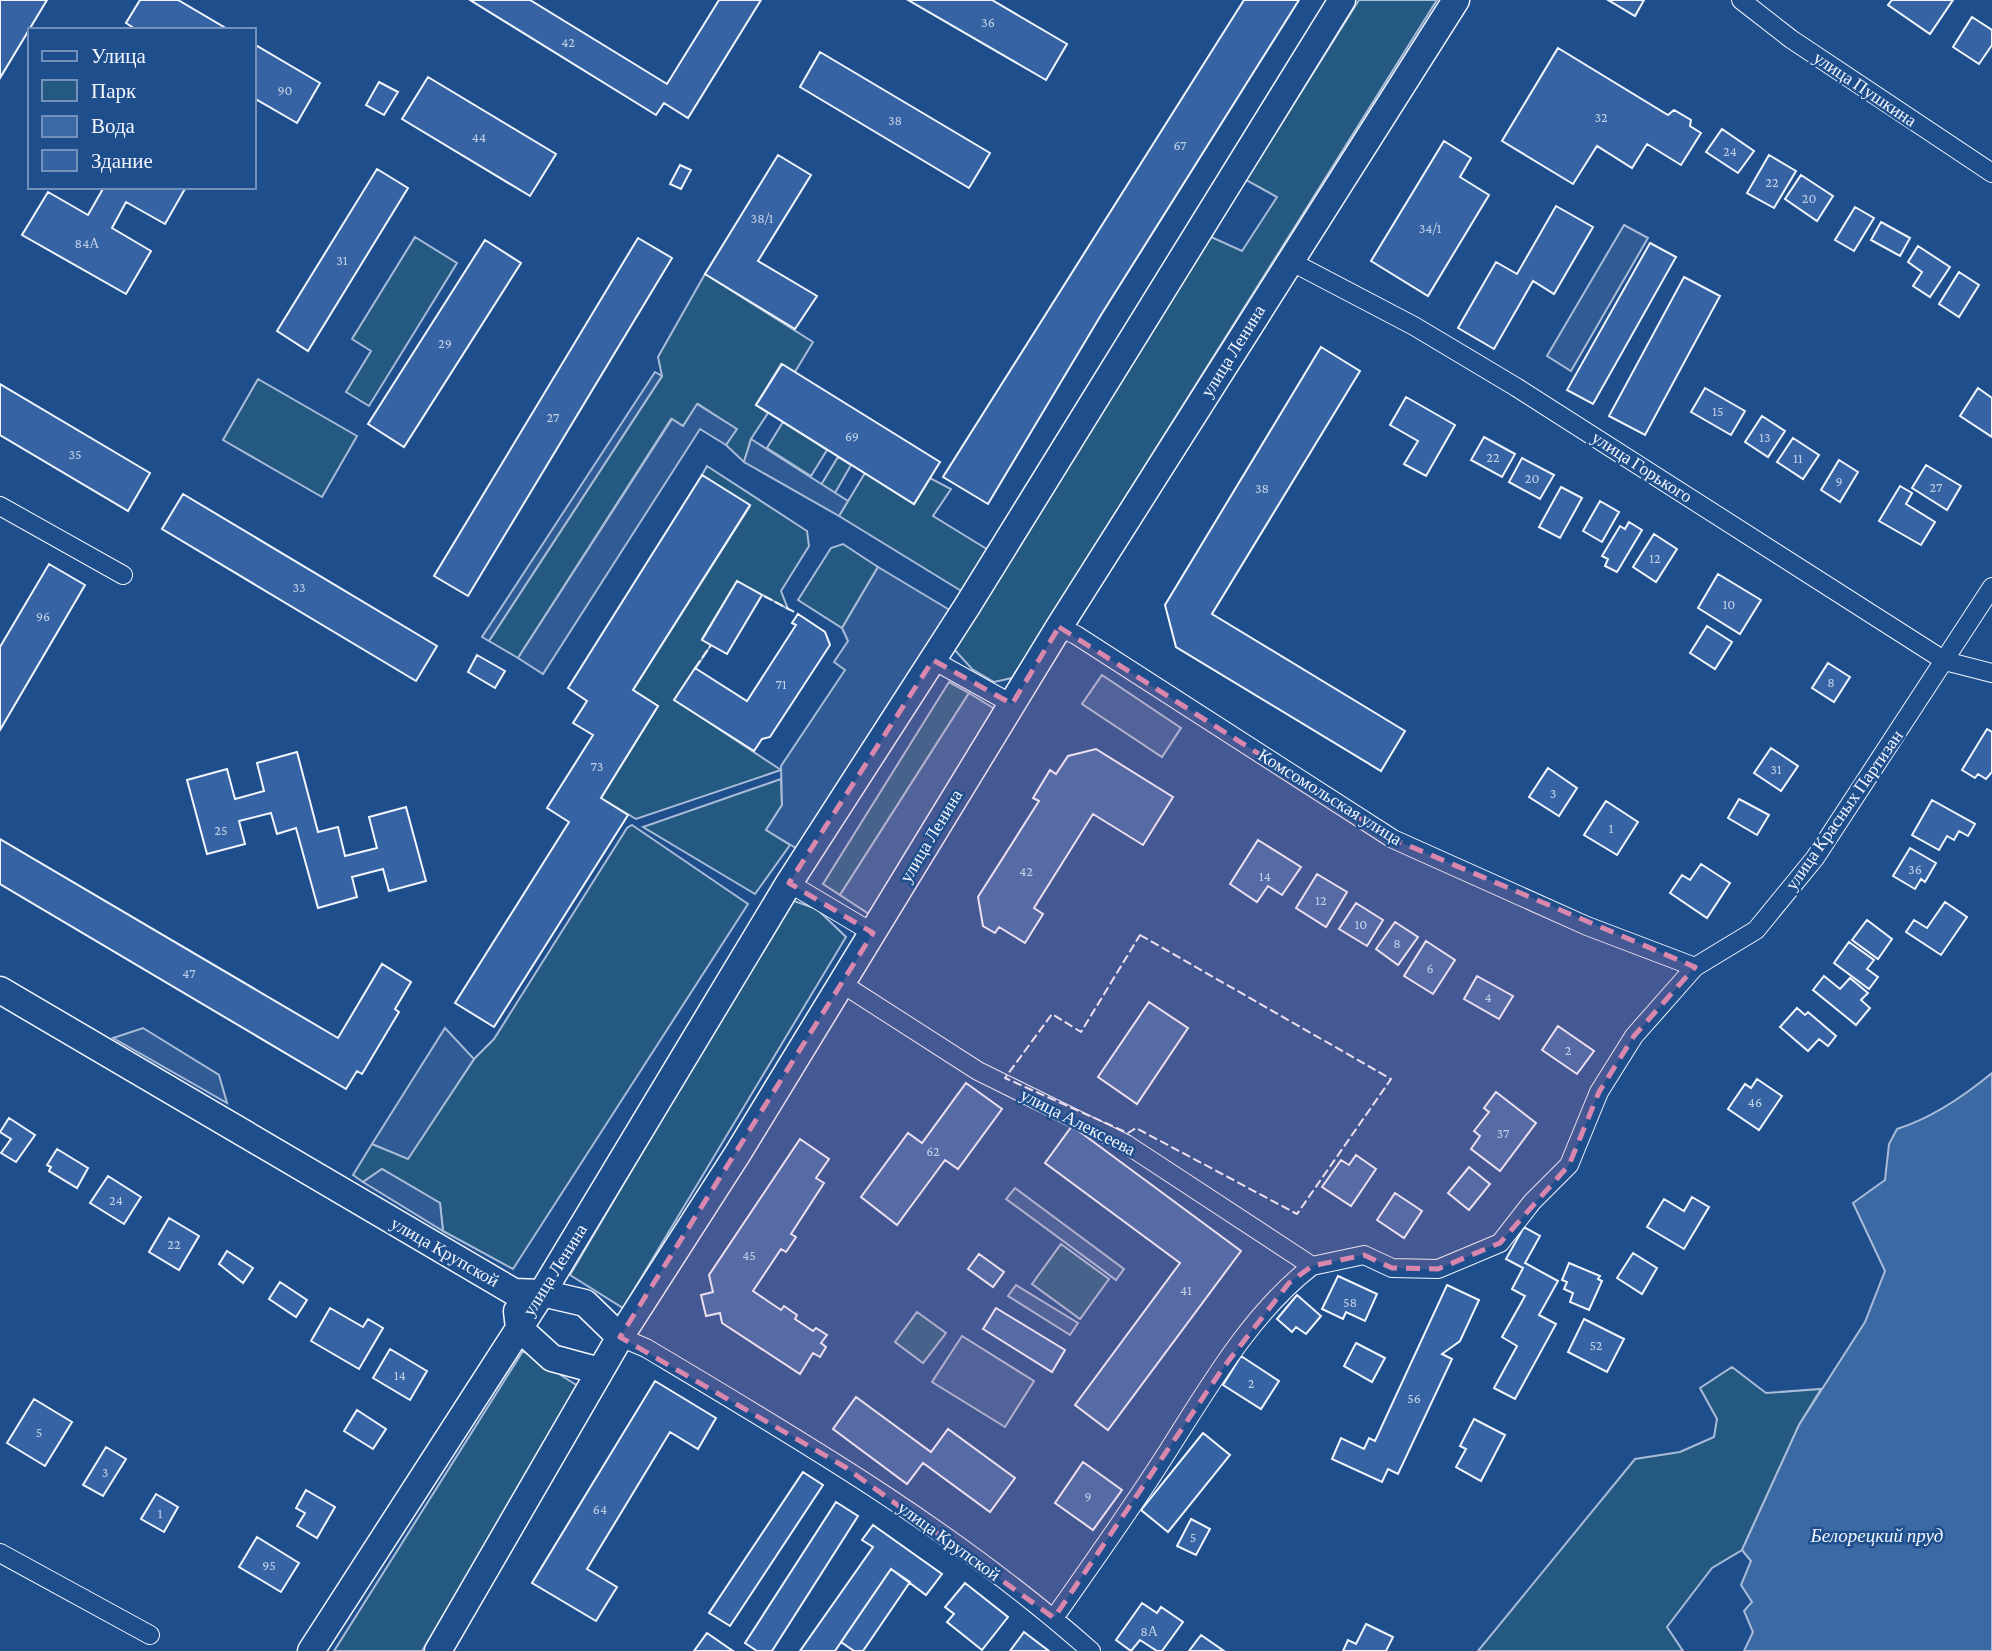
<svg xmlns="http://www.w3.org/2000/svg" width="1992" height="1651" font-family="'Crimson Pro',serif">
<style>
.green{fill:#245a82;stroke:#a8bbd7;stroke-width:2}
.parking{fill:#305b95;stroke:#a8bbd7;stroke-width:2}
.water{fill:#3b69a3;stroke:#a8bbd7;stroke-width:2}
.building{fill:#3563a3;stroke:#f2f6ff;stroke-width:2}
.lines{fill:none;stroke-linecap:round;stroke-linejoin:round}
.street-casing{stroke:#f2f6ff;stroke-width:20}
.secondary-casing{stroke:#f2f6ff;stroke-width:29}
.street{stroke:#1f4e8c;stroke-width:18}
.secondary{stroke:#1f4e8c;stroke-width:26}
.fence{stroke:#f2f6ff;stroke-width:2;stroke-dasharray:9 3.5;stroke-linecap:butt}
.marked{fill:#da87ad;fill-opacity:0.2;stroke:#da87ad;stroke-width:5;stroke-dasharray:14 9;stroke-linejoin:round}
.labels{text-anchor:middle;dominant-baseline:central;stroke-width:5;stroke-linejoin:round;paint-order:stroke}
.number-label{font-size:14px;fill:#c3d1e8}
.street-label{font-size:18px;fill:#f2f6ff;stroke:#1f4e8c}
.water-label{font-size:19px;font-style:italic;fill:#f2f6ff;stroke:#1f4e8c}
</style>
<rect width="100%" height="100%" fill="#1f4e8c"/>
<path class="green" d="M1359 0H1437L1012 678 994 682 972 669 952 647 1209 236 1242 251 1277 197 1246 180Z
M415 237 457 263 369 406 346 392 371 351 352 339Z
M705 274 813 342 795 372 781 364 756 405 768 413 751 439 744 462 726 445 736 429 698 404 683 426 671 419 518 658 489 641 662 376 658 357Z
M258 379 357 436 322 497 223 440Z
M783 422 827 450 811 476 767 448Z
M838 457 851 465 835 493 821 485Z
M707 466 807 531 809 546 781 591 788 609 737 581 702 639 711 645 675 700 781 770 636 819 601 798 658 706 633 690 750 506 702 475Z
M865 473 914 504 930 478 951 489 933 516 990 551 963 592 839 516Z
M843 544 878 567 842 628 798 600 831 548Z
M949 682 969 693 840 895 823 884Z
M781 779 782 805 766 830 790 845 755 894 643 827Z
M632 825 748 904 513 1269 443 1231 440 1203 382 1169 363 1182 353 1175 372 1144 408 1158 474 1059 494 1039 627 828Z
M791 900 817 909 846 937 623 1308 570 1275Z
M1061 1244 1109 1279 1080 1319 1032 1284Z
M917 1312 946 1333 923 1363 895 1342Z
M523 1351 581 1388 422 1651H334Z
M1732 1367 1766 1393 1821 1389 1799 1425 1742 1550 1712 1568 1667 1627 1683 1651H1478L1635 1459 1680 1452 1714 1437 1717 1419 1700 1388Z"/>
<path class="parking" d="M1624 225 1648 238 1571 371 1547 356Z
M655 372 662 376 489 641 482 637Z
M697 404 737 429 726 445 700 429 543 674 518 658 672 419 683 426Z
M751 439 848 501 839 516 744 462Z
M878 567 953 612 799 850 766 830 782 805 781 766 845 670 834 662 848 641 842 628Z
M1102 675 1181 728 1162 757 1082 704Z
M969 693 998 711 869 914 840 895Z
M143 1028 219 1075 227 1103 113 1038Z
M445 1028 474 1059 408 1159 372 1144Z
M382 1169 440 1203 443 1231 363 1182Z
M1015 1188 1124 1269 1116 1280 1006 1199Z
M1016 1285 1078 1323 1070 1335 1008 1296Z
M962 1336 1034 1381 1005 1427 932 1382Z"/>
<path class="water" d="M1992 1073V1651H1744L1753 1632 1744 1611 1752 1602 1741 1585 1751 1561 1742 1550 1799 1425 1865 1322 1885 1271 1853 1203 1885 1180 1889 1144 1897 1129C1932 1118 1963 1097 1992 1073Z"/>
<path class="building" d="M0 0H47L0 78Z
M140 0H178L229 30H137L126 23Z
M470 0H530L667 84 719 0H761L688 118 664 103 656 115Z
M908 0H992L1067 44 1046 80Z
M1244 0H1299L1101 315 988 504 943 477Z
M1608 0H1644L1635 16Z
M1892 0H1953L1930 34 1888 5Z
M1972 17 1992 30V45L1979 64 1953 47Z
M254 44 320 83 297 123 254 98Z
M1558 48 1668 115 1674 110 1691 120 1690 126 1701 133 1681 165 1647 144 1632 168 1597 146 1573 184 1502 141Z
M820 52 990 153 969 188 800 87Z
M428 77 556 154 530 196 402 119Z
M379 82 398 92 384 115 366 105Z
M1722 129 1754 151 1738 173 1706 152Z
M1444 141 1471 158 1460 177 1489 195 1428 296 1371 261Z
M778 155 811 175 758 261 817 296 795 329 705 274Z
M1769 155 1796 171 1774 208 1747 193Z
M680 165 691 170 681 189 670 184Z
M377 169 408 188 308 351 277 331Z
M1801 175 1833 196 1817 221 1785 199Z
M104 187H186L165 224 126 202 112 228 151 251 126 294 22 235 48 192 88 215Z
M1556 206 1593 227 1554 294 1533 281 1494 349 1458 328 1496 262 1517 274Z
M1855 207 1874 218 1854 251 1835 240Z
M1881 222 1910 238 1900 256 1871 240Z
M638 238 672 258 468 596 434 576Z
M485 240 521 263 404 447 368 424Z
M1650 243 1676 257 1593 404 1567 390Z
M1918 246 1950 267 1930 297 1913 286 1922 272 1908 262Z
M1959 272 1979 285 1959 317 1939 304Z
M1684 277 1720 296 1645 435 1609 416Z
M1321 347 1360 371 1212 614 1405 731 1381 771 1176 647 1165 605Z
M782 364 940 462 914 504 756 405Z
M0 384 150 473 128 511 0 435Z
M1705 388 1745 411 1731 435 1691 412Z
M1978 388 1992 398V437L1960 416Z
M1406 397 1455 425 1426 476 1404 464 1418 441 1390 425Z
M1762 416 1785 431 1768 457 1745 442Z
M1484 437 1515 454 1502 477 1471 460Z
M1793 438 1819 455 1803 479 1777 462Z
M1522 458 1554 475 1540 499 1509 482Z
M1839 460 1858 472 1840 502 1821 490Z
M1926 465 1961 486 1947 510 1912 488Z
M702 475 750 505 633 690 658 706 601 798 628 815 494 1027 455 1003 569 822 547 808 593 735 573 723 587 701 568 688Z
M1900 486 1912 493 1906 504 1935 522 1921 545 1879 521Z
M1561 487 1582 498 1560 538 1539 527Z
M183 494 437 646 416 681 162 529Z
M1600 501 1619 512 1602 542 1583 531Z
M1629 522 1642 530 1617 572 1605 566 1608 559 1602 556 1620 526 1625 529Z
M1654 534 1677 549 1656 582 1633 567Z
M49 564 85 585 0 730V647Z
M1718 574 1761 600 1740 634 1698 608Z
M737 581 762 595 727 654 702 640Z
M798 614 825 632 830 645 770 737 762 739 754 751 674 700 695 668 747 701 796 625 792 623Z
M1707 626 1732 642 1715 669 1690 653Z
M477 655 505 671 495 688 468 672Z
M1828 663 1850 677 1834 702 1812 688Z
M1987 729 1992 732V772L1986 779 1978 774 1975 778 1962 770Z
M1771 748 1798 766 1781 791 1754 773Z
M1096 749 1173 797 1143 845 1093 814 1034 908 1043 914 1025 943 999 927 995 933 983 926 978 897 1039 801 1033 798 1050 770 1056 774 1068 756Z
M297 752 318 832 338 827 345 856 377 848 369 817 406 807 426 881 389 891 383 869 352 877 357 897 318 908 296 828 277 834 271 813 239 821 245 844 207 854 187 780 227 769 235 799 264 791 257 763Z
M1548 768 1577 788 1559 816 1529 797Z
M1739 799 1769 815 1757 835 1728 818Z
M1932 800 1975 824 1968 836 1959 831 1954 840 1947 836 1939 850 1912 835Z
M1606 801 1638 822 1617 855 1584 835Z
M0 839 338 1038 382 964 411 982 395 1009 399 1012 362 1074 357 1071 346 1089 0 884Z
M1258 840 1301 867 1282 895 1268 886 1257 902 1230 884Z
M1910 848 1936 863 1925 882 1921 879 1915 889 1893 876Z
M1701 864 1730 883 1707 918 1670 893 1682 875 1690 880Z
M1317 874 1347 892 1326 927 1296 908Z
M1945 902 1967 917 1941 955 1906 932 1914 920 1927 928Z
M1356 903 1383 920 1367 946 1339 929Z
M1867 920 1892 939 1878 959 1852 940Z
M1395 922 1418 937 1398 965 1376 949Z
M1426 941 1455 960 1433 994 1404 976Z
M1849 942 1874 960 1867 969 1878 977 1869 989 1834 963Z
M1477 976 1513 996 1499 1019 1464 999Z
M1824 976 1840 989 1850 978 1868 993 1861 1000 1870 1008 1856 1025 1813 990Z
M1149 1002 1188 1028 1137 1104 1098 1077Z
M1797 1008 1805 1015 1808 1012 1836 1036 1828 1046 1819 1039 1808 1051 1780 1027Z
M1558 1026 1594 1051 1577 1074 1542 1050Z
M1757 1079 1782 1096 1759 1130 1728 1109 1745 1084 1751 1088Z
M966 1083 1002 1109 958 1169 945 1160 897 1225 861 1197 908 1133 922 1143Z
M1496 1092 1536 1123 1500 1171 1471 1149 1480 1136 1474 1131 1489 1112 1484 1108Z
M9 1118 35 1135 16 1162 1 1153 11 1139 0 1132Z
M1072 1126 1241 1251 1108 1430 1075 1405 1180 1263 1045 1163Z
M800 1139 829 1159 816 1178 824 1183 791 1234 796 1237 786 1252 781 1249 753 1291 781 1310 784 1306 797 1315 795 1319 813 1331 816 1328 827 1335 821 1343 826 1347 820 1357 813 1353 800 1374 722 1323 720 1313 706 1316 701 1295 713 1292 709 1275Z
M57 1149 88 1168 77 1188 49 1171 51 1167 47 1165Z
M1356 1155 1376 1169 1351 1206 1322 1187 1341 1160 1349 1165Z
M1469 1167 1490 1184 1469 1210 1448 1193Z
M108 1176 141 1197 124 1224 90 1203Z
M1395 1193 1422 1211 1404 1238 1377 1220Z
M1692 1197 1709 1207 1684 1249 1647 1227 1664 1199 1684 1211Z
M169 1218 199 1236 179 1270 149 1252Z
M1524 1227 1540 1236 1525 1263 1558 1281 1539 1315 1556 1324 1515 1399 1494 1388 1517 1346 1502 1337 1525 1296 1512 1289 1523 1268 1506 1259Z
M227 1251 253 1268 243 1283 219 1264Z
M1633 1253 1657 1268 1642 1294 1617 1278Z
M979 1254 1004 1272 993 1287 968 1269Z
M1569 1263 1600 1276 1598 1279 1602 1281 1589 1310 1570 1302 1573 1293 1564 1289 1567 1282 1562 1280Z
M1338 1276 1377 1294 1365 1321 1346 1312 1343 1319 1322 1309Z
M280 1282 307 1300 296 1317 269 1299Z
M1447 1285 1479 1300 1460 1341 1442 1354 1452 1359 1398 1474 1388 1469 1382 1482 1332 1459 1341 1438 1364 1449 1369 1438 1375 1441Z
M1297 1295 1321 1316 1306 1334 1296 1327 1292 1332 1277 1319Z
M330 1308 363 1327 368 1319 383 1328 359 1369 311 1341Z
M996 1308 1065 1350 1052 1372 983 1329Z
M1584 1319 1624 1339 1607 1372 1568 1352Z
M1356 1343 1385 1358 1372 1382 1344 1366Z
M390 1349 427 1371 410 1400 373 1378Z
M1241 1356 1279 1381 1261 1409 1223 1385Z
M655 1381 716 1418 698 1449 670 1432 587 1569 617 1587 596 1621 532 1583Z
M856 1397 931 1452 948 1429 1015 1478 990 1512 923 1463 907 1484 833 1429Z
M34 1399 72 1422 45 1466 7 1443Z
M357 1410 386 1429 373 1449 344 1431Z
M1474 1419 1505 1435 1481 1481 1456 1467 1466 1449 1460 1446Z
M1203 1433 1230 1455 1168 1532 1141 1510Z
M106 1447 126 1459 103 1496 83 1485Z
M1083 1462 1122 1490 1093 1530 1055 1503Z
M803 1472 823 1485 730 1626 709 1613Z
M306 1490 335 1507 317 1538 297 1526 305 1513 296 1508Z
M156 1494 178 1507 164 1532 141 1519Z
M836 1502 858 1516 772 1651H757L745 1643Z
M1191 1519 1210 1529 1196 1555 1177 1546Z
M873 1525 942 1574 926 1595 891 1569 835 1651H800L873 1547 862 1540Z
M257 1537 299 1563 281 1592 239 1567Z
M891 1569 910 1582 863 1651H854L841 1642Z
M965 1583 1008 1617 982 1650 947 1622 954 1614 945 1607Z
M1142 1603 1157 1613 1161 1607 1183 1622 1162 1651H1157L1140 1640 1131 1651 1116 1640Z
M1366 1624 1393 1637 1386 1651H1343L1348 1640 1356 1644Z
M1024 1632 1049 1651H1010Z
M707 1633 733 1651H694Z
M1201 1635 1224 1651H1189Z"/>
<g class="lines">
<defs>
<path id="street" d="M1741 0 1791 39 1992 173
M1290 261 1414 326 1516 387 1945 661 1992 673
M0 506 123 575
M1059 627 1076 635 1393 839 1587 926 1695 967
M933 660 1012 704
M789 883 873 933
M841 983 978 1071 1126 1144 1312 1266C1246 1317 1202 1399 1157 1468 1124 1519 1089 1568 1054 1618
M1312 1266 1364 1255 1392 1268 1438 1269 1500 1243 1532 1202 1569 1165 1599 1092 1634 1036 1695 967 1756 930 1815 858 1992 587
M620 1337 646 1348C800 1440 956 1531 1091 1651
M0 1553 150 1635"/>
<path id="secondary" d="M0 990 514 1292 542 1293 585 1303 620 1337
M517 1311 519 1328 552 1358 600 1371
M311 1651 542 1293 789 883 966 608 1342 0
M438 1651 620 1337 738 1153 1059 627 1456 0"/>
</defs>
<use href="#street" class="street-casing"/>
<use href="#secondary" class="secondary-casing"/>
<use href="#street" class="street"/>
<use href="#secondary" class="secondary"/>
<path class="fence" d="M764 596 798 614
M695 668 711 645
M1140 935 1391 1079 1297 1214 1136 1128 1128 1133 1005 1078 1052 1014 1081 1032Z"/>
</g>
<path class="marked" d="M1059 627 1393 839 1695 967 1634 1036 1599 1092 1569 1165 1500 1243 1438 1269 1392 1268 1364 1255 1312 1266 1289 1283 1223 1368 1054 1618 845 1467 620 1337 873 933 789 883 933 660 1012 704Z"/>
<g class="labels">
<g class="number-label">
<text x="988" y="22">36</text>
<text x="568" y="42">42</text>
<text x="285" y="90">90</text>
<text x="1601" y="117">32</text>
<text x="895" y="120">38</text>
<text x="479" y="137">44</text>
<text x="1180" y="145">67</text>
<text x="1730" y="151">24</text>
<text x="1772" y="182">22</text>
<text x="1809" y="198">20</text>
<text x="762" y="218">38/1</text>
<text x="1430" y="228">34/1</text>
<text x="87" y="243">84А</text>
<text x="342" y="260">31</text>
<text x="445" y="343">29</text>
<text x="1718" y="411">15</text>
<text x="553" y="417">27</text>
<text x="852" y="436">69</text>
<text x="1765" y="437">13</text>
<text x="75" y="454">35</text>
<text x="1493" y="457">22</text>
<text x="1798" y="458">11</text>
<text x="1532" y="478">20</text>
<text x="1839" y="481">9</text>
<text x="1936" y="487">27</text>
<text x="1262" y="488">38</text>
<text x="1655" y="558">12</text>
<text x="299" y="587">33</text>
<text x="1729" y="604">10</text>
<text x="43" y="616">96</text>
<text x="1831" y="682">8</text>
<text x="781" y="684">71</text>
<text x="597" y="766">73</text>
<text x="1776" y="769">31</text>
<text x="1553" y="793">3</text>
<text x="1611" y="828">1</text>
<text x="221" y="830">25</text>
<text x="1915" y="869">36</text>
<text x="1026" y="871">42</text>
<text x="1265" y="876">14</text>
<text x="1321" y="900">12</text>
<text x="1361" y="924">10</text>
<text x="1397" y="943">8</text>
<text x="1430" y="968">6</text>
<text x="189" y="973">47</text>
<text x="1488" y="997">4</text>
<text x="1568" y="1050">2</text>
<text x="1755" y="1102">46</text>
<text x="1503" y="1133">37</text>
<text x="933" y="1151">62</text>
<text x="116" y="1200">24</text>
<text x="174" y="1244">22</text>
<text x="749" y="1255">45</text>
<text x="1186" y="1290">41</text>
<text x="1350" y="1302">58</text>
<text x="1596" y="1345">52</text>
<text x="400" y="1375">14</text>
<text x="1251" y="1383">2</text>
<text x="1414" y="1398">56</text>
<text x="39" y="1432">5</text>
<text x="105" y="1472">3</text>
<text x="1088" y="1496">9</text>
<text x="600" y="1509">64</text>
<text x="160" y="1513">1</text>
<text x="1193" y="1537">5</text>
<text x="269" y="1565">95</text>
<text x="1149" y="1631">8А</text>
</g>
<g class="street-label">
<text transform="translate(1865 89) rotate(34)">улица Пушкина</text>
<text transform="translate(1233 351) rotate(-58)">улица Ленина</text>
<text transform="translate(1642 467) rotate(33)">улица Горького</text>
<text transform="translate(1330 797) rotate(32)">Комсомольская улица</text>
<text transform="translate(1844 810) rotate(-55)">улица Красных Партизан</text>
<text transform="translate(931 836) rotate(-59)">улица Ленина</text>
<text transform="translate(1078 1122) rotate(27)">улица Алексеева</text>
<text transform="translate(445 1252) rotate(30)">улица Крупской</text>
<text transform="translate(555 1270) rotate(-58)">улица Ленина</text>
<text transform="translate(949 1541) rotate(36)">улица Крупской</text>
</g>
<g class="water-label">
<text x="1877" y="1535">Белорецкий пруд</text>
</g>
</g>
<rect x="28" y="28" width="228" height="161" fill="#1f4e8c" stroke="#7391ba" stroke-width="2"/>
<rect x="42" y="51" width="35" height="10" fill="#1f4e8c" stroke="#7391ba" stroke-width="2"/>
<text x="91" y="63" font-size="21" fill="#f2f6ff">Улица</text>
<rect x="42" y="80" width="35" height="21" fill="#245a82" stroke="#7391ba" stroke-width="2"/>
<text x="91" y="98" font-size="21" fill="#f2f6ff">Парк</text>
<rect x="42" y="116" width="35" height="21" fill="#3b69a3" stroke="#7391ba" stroke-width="2"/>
<text x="91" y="133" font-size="21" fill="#f2f6ff">Вода</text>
<rect x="42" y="150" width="35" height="21" fill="#3563a3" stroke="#7391ba" stroke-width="2"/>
<text x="91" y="168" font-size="21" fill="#f2f6ff">Здание</text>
</svg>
